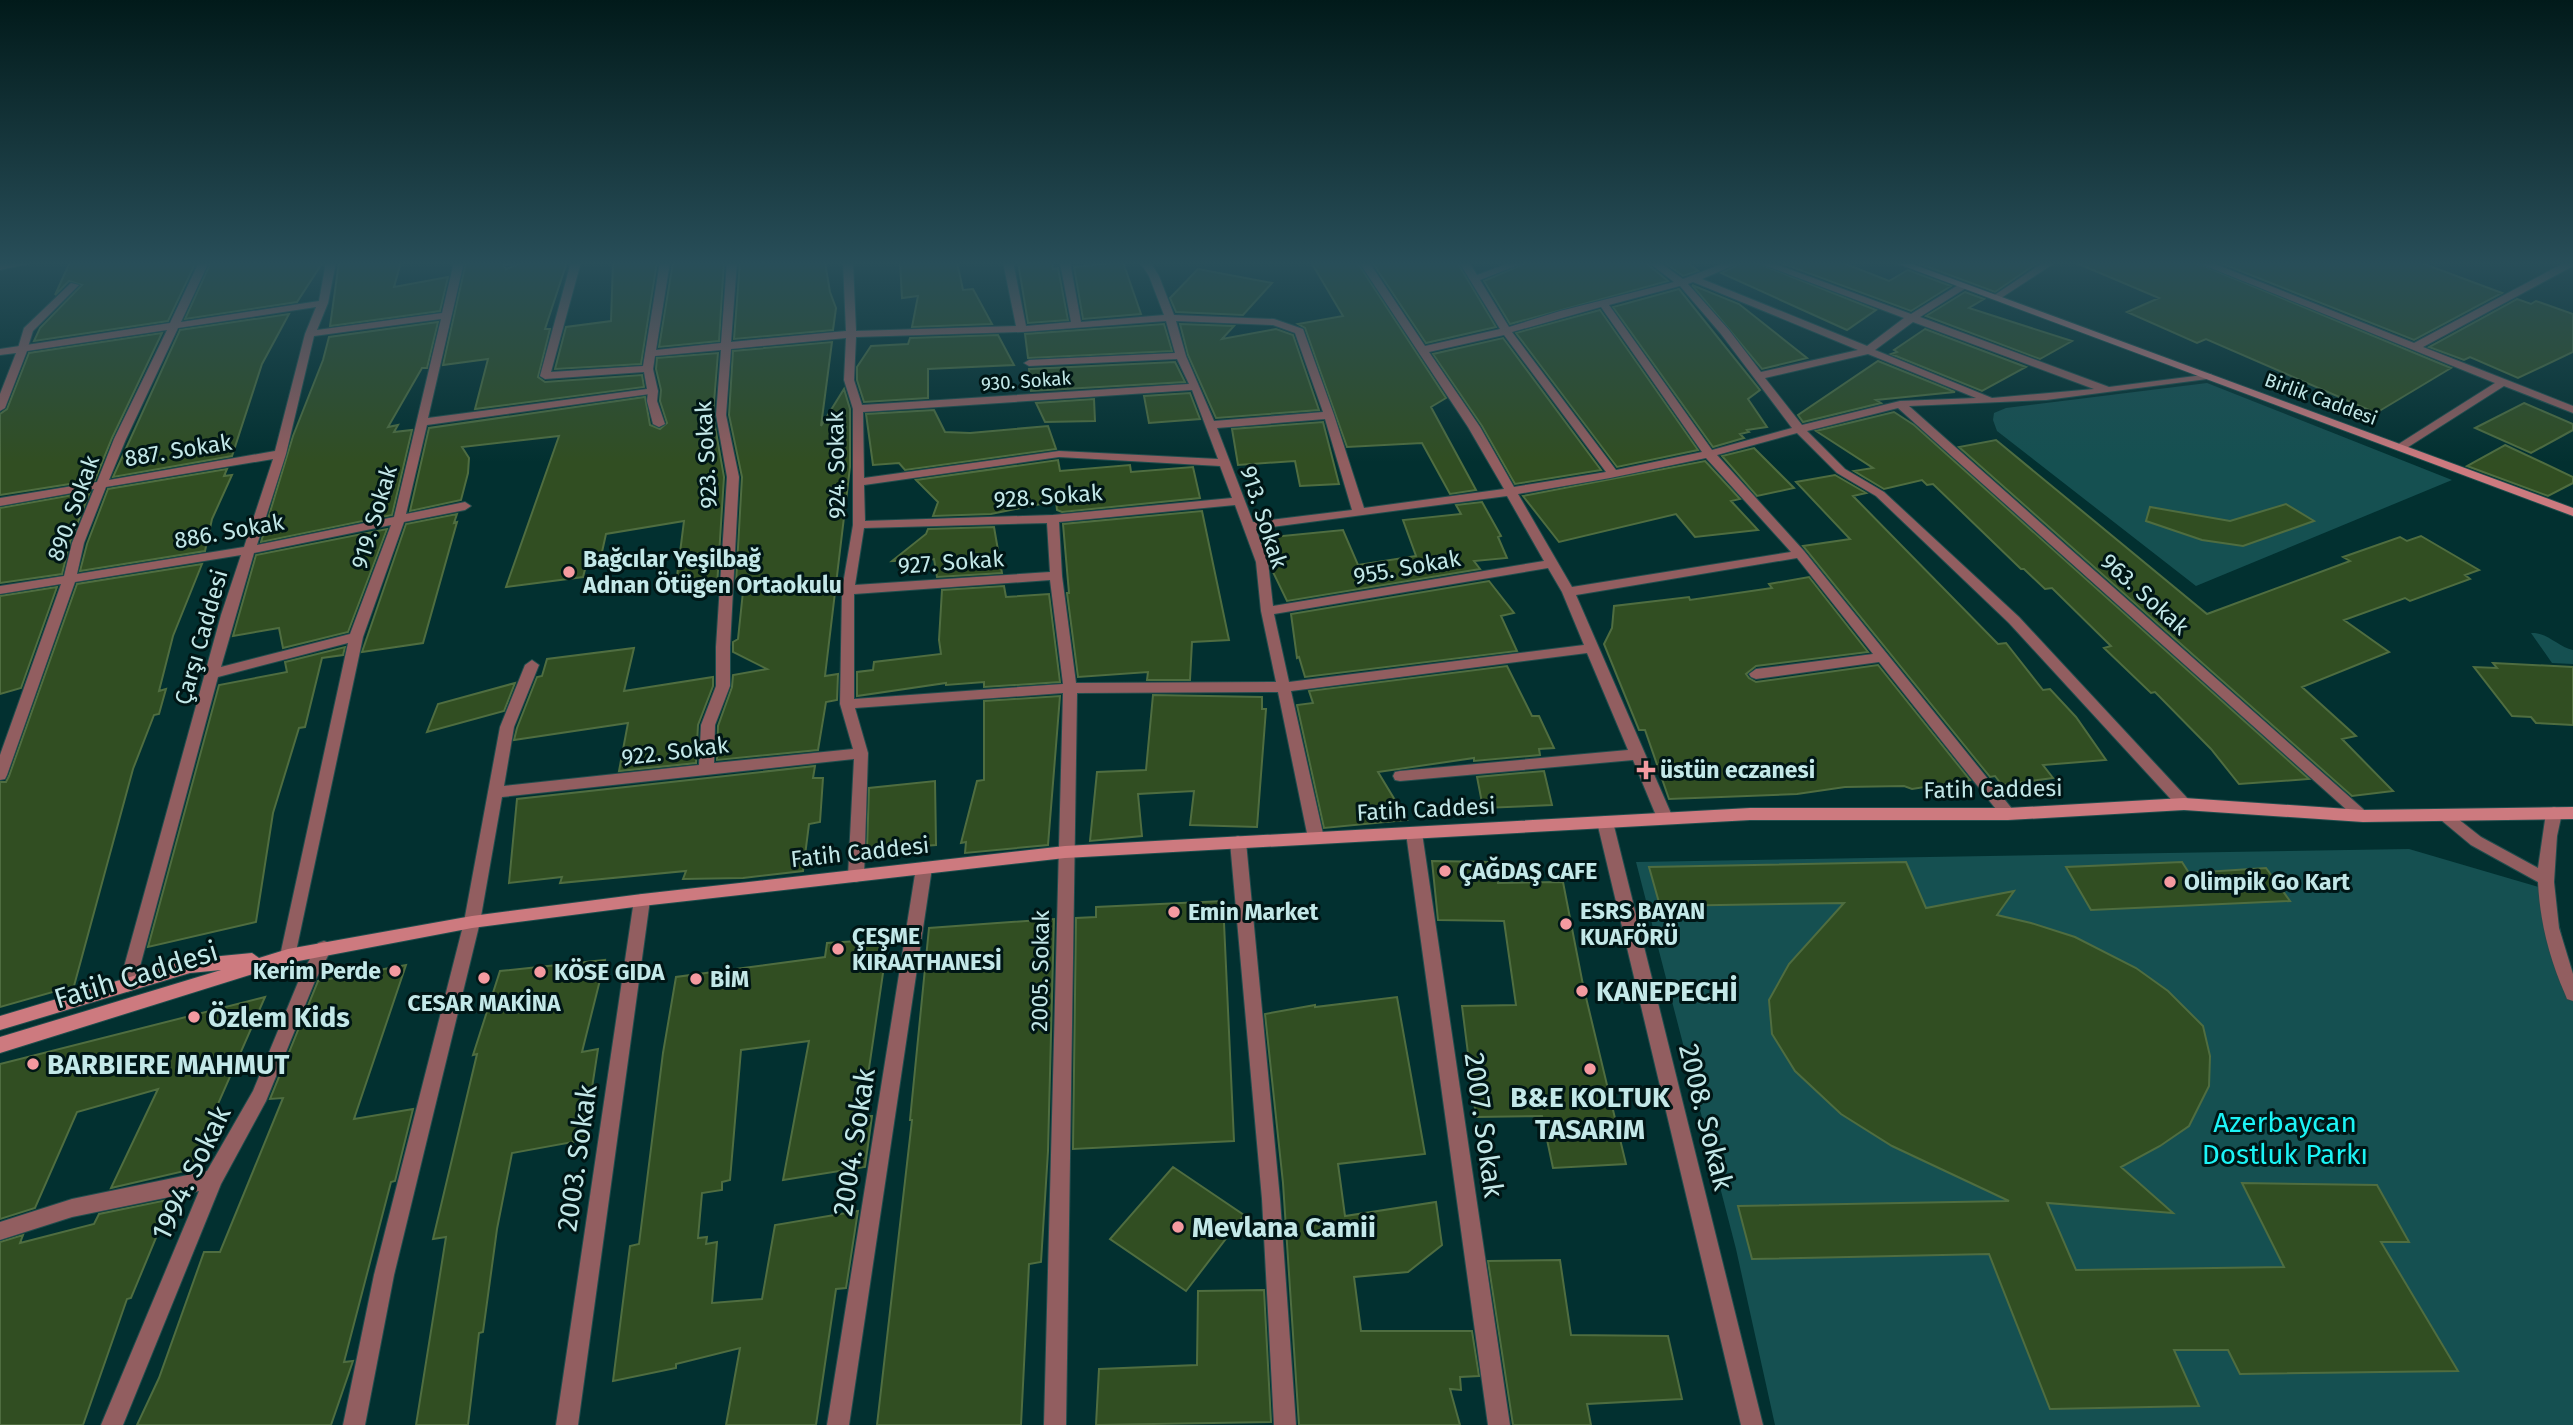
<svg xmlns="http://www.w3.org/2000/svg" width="2573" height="1425" font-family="'Fira Sans',sans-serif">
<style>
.green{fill:#155051}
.building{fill:#314e22;stroke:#4f6d40;stroke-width:2}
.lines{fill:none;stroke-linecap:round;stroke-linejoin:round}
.lane-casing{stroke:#214d4d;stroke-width:2}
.street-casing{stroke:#214d4d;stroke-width:2}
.secondary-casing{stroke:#214d4d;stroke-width:2}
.lane{fill:#925e60;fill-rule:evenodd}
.street{fill:#925e60;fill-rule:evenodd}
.secondary{fill:#cd7a7f;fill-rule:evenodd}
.poi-dot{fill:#f49aa0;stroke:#001616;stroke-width:2.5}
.labels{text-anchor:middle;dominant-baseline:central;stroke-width:6;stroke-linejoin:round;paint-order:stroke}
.far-street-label{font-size:19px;fill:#c3e8e8;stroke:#001616}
.street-label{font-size:23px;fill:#c3e8e8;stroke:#001616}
.poi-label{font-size:23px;font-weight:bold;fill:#c3e8e8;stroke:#001616;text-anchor:start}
.near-street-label{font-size:28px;fill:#c3e8e8;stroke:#001616}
.near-poi-label{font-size:28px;font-weight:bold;fill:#c3e8e8;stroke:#001616;text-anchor:start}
.near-park-label{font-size:28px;fill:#1cf4f6;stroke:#001616}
</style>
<rect width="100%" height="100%" fill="#023030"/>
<path class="green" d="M2207 383 2452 480 2196 586 1997 431 1993 420 1994 413 2006 408Z
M2531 633C2547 632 2558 647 2573 650V664L2552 663Z
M2409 849 2552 891 2573 984V1425H1775L1736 1249 1636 862Z"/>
<path class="building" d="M70 262H196L168 321 34 341 40 328 82 285 69 281 55 295Z
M211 262H323L297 302 185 319Z
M339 262H401L394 287 448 277 440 311 330 326Z
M466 262H502L506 269 524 262H567L545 329H550L538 377 545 382 642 375 644 387 475 409 488 359 443 365Z
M613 262H657L641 364 555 369 566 327 611 321Z
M673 262H724L719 341 659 347Z
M740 262H825L830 292 836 308 833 330 734 339Z
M900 262H957L963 290 973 289 992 324 912 327 918 296 902 298Z
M1018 262H1052L1053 269 1058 268 1068 320 1028 323Z
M1123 262 1141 314 1083 319 1074 267Z
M1311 262H1357L1446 398 1431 407 1476 490 1450 494 1422 443 1347 447 1305 328 1298 324 1343 316Z
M1372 262H1457L1496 327 1426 343Z
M1528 262H1645L1668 281 1510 324 1484 281Z
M1664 262H1687L1698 271 1683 276Z
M1743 262H1754L1876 310 1847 330 1721 273Z
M1778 262H1841L1889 281 1908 270 1951 286 1911 311Z
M1922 262H2039L1995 292 1920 264Z
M2074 262H2194L2451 368 2376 413 2206 339 2197 343 2127 312 2159 298Z
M2218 262H2419L2502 293 2414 340Z
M1198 269 1272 283 1243 315 1176 312 1170 298Z
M1692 285 1739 304 1807 358 1762 369Z
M1679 289 1760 390 1748 399 1767 427 1747 430 1749 432 1740 434 1744 438 1713 447 1613 307Z
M1965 292 1984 299 1969 308 2072 341 2040 359 1926 316Z
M2517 299 2531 304 2536 301 2573 314V352L2518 378 2470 357 2464 360 2429 347Z
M1600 310 1698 450 1617 467 1516 333Z
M289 314 262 364 232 456 113 477 180 330Z
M438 322 427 368H422L388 427 398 425 394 432 412 430 392 515 261 542 293 436 323 360 329 337Z
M1164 324 1172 351 1028 358 1025 334Z
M1180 324 1234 326 1222 339 1276 329 1293 335 1319 410 1216 418 1188 355Z
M1925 329 2026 367 1982 391 1891 354 1897 352 1894 350Z
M162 333 112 438 95 480 0 495V414L7 409 29 353Z
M998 335 1014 365 928 369V398L864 402 857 380V367L871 346 908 344 910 338Z
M1503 338 1601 470 1515 484 1482 426 1433 354Z
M832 342 821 426 844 389 850 409V467L825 676 838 674 837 700 826 702 818 750 717 760 718 726 732 687 733 675 767 669 733 652V642L738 639 744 582 736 583 742 477 729 415 733 351Z
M718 353 713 415 724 477 717 586 675 592 684 521 606 534 600 561 587 562 583 577 506 587 559 436 462 447 469 458 468 473 461 500 410 511 429 428 645 397 650 425 660 429 667 423 660 401 661 390 656 369 657 358Z
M1878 361 1955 392 1876 400 1881 403 1803 422 1798 415Z
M1175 362 1185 382 1031 391 1029 369Z
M1190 393 1200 419 1149 423 1144 396Z
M1094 399 1095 421 1045 422 1036 403Z
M2524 403 2573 424V430L2531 453 2475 428Z
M934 410 945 432 970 433 1048 426 1056 449 905 470 899 463 873 465 866 414Z
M1894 412 1914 425 2309 779 2239 784 2211 749 2155 692 2151 693 2104 648 2111 646 2052 588 2045 589 2024 569H2021L1933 484 1927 485 1922 480 1884 489 1854 471 1873 468 1816 431Z
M1323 422 1339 484 1300 486 1295 461 1238 465 1232 429Z
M1996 440 2207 614 2350 561 2343 557 2400 537 2407 541 2421 536 2479 570 2465 575 2470 579 2410 601 2405 598 2344 620 2389 652 2302 687 2356 736 2342 739 2393 791 2352 796 1959 447Z
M2505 445 2573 477V483L2548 496 2467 466Z
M1754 448 1794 488 1757 496 1722 456Z
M1058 460 1060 471 1130 465 1131 472 1193 467 1200 498 1062 512 1057 510 1056 501 991 514 933 516 938 502 916 480Z
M1705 461 1740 499 1731 501 1758 530 1695 537 1676 514 1559 542 1523 496Z
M227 469 224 476 232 475 212 519 205 551 80 571 87 544 108 489Z
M1835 475 1866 493 1853 496 1998 644 2006 643 2043 690 2050 689 2076 717 2106 760 2043 765 2053 778 2002 785 1995 776 1990 777 1803 546 1850 539 1796 482Z
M90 492 70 542 62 574 0 583V508Z
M1482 502 1501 536 1498 537 1507 558 1474 561 1480 569 1287 601 1271 568 1262 538 1343 530 1358 565 1416 556 1403 520 1461 514 1456 505Z
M2286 504 2314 521 2243 546 2202 540 2146 521 2150 507 2230 521Z
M1202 511 1229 640 1192 642 1190 680H1147L1148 672 1078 677 1067 593H1069L1063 524Z
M457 514 454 523 457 522 423 643 362 652 406 524Z
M994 527 1002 573 937 577 934 559 892 561 926 534 928 529Z
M387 529 348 632 283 648 279 628 233 636 256 555Z
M202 564 173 636 159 691 166 689 159 714 154 715 133 769 74 986 0 1007V782H6L9 776 77 584Z
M1809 577 1868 652 1756 666 1746 674 1749 678 1756 682 1878 665 1970 780 1912 789 1904 786 1845 787 1797 794 1669 799 1645 730H1639L1604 644 1612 628 1614 606 1689 597 1690 600 1772 588 1769 584Z
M1489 581 1514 613 1501 616 1517 651 1305 677 1299 657 1297 658 1291 614Z
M1004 586 1006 597 1049 594 1060 682 984 687V682L946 685V683L857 696V672L873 670 874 662 941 654 939 640 942 590Z
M57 587 21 688 0 694V596Z
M345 647 343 655 322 658 305 727 299 728 273 813 256 922 148 947 219 685 287 672 285 662Z
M634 648 624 691 713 677V686L698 725 696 763 619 771 628 723 514 740 517 728 537 677 542 676 547 659Z
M2493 663 2573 667V725L2536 723 2531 717 2512 716 2474 667 2497 668Z
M1507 666 1532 716H1539L1554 748 1539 749 1540 755 1474 761V758L1378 772 1407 820 1324 828 1297 705 1313 703 1309 691Z
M515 683 504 711 427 732 438 704Z
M1153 695 1262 697V709H1266L1257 827 1190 825 1194 791 1138 794 1142 836 1090 841 1097 772 1146 770Z
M1060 696 1048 845 965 853 966 842 961 843 977 781 984 780V701Z
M815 766 813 778H823L820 822 809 824 803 871 743 878 683 879 686 871 560 883 562 877 509 883 517 799Z
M1544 771 1552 805 1483 808 1477 777Z
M935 781 936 845 867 850 869 788Z
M1432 861 1496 862 1498 883 1563 882 1583 985 1626 1164 1553 1168 1542 1116 1476 1117 1462 1006 1516 1005 1504 921 1438 920Z
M1906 862 1926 908 2014 891 1997 915 2031 923 2075 937 2136 968 2168 991 2203 1026 2210 1056 2209 1086 2189 1126 2160 1146 2121 1167 2173 1213 2047 1203 2076 1270 2284 1267 2242 1183 2377 1185 2409 1242H2381L2458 1371 2240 1374 2228 1350H2174L2199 1406 2050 1409 1989 1254 1752 1259 1738 1206 2009 1201 1892 1146 1841 1114 1795 1071 1772 1034 1769 1000 1789 964 1844 903 1660 906 1649 867Z
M2182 862 2189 873 2266 868 2290 901 2091 910 2066 867Z
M1223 901 1234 1141 1073 1149 1076 918 1096 917V907Z
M1054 919 1048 1151 1041 1262 1029 1264 1021 1425H877L912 1120H910L929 928Z
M888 939 862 1116H872L865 1167 783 1180 809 1041 741 1050 730 1180 722 1182V1190L702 1193 698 1238 707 1237 706 1244 717 1242 712 1303 762 1299 775 1225 858 1211 846 1288 836 1289 816 1425H726L740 1348 676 1364V1368L613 1381 630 1246 639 1244 663 1053 676 977 825 957 827 943Z
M605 960 582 1052 598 1049 584 1140 512 1153 497 1229 483 1332 479 1333 468 1425H416L446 1237 433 1239 477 1054 473 1055 500 971Z
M406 965 354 1119 413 1109 395 1181 391 1182 344 1362 353 1361 331 1425H137L159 1378 204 1252H220L283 1098 270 1099 318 981Z
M265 997 189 1170 111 1188 158 1089 77 1112 35 1208 0 1219V1064Z
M1397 997 1425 1154 1338 1164 1345 1216 1436 1202 1442 1245 1408 1272 1354 1277 1361 1331H1472L1479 1376 1460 1377 1461 1390 1450 1389 1460 1425H1299L1283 1183 1265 1014 1315 1005V1007Z
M1173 1167 1244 1215 1186 1291 1110 1239Z
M172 1199 131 1298 127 1299 83 1425H0V1242L23 1235 20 1243 94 1224 99 1214Z
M1560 1260 1571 1335 1668 1336 1682 1399 1587 1404 1591 1425H1513L1488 1261Z
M1264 1290 1271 1422 1096 1425 1099 1369 1197 1365 1198 1291Z"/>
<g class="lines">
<defs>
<path id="lane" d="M71 283 79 285 33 331 27 350H19L18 348 24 328Z
M653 388 658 391 657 401 665 424 659 427 653 424 647 401 648 391Z
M2554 807 2559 809 2562 813 2557 836 2554 882 2559 928 2573 974V1001L2567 999 2565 994C2549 957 2540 922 2538 882L2471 845 2435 815 2438 811H2448L2481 837 2538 868 2546 813 2549 809Z"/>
<path id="street" d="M12 262H36L0 270V264Z
M199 262H209L181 322 319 301 326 262H336L328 303 317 330 442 313 454 262H464L428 418 647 389 644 372 545 379 540 376 571 262H581L551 372 643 366 660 262H670L656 350 721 343 727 262H737L731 342 846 331 843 262H853L856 331 1016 326 1003 262H1013L1026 326 1071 322 1060 262H1070L1081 322 1164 315 1149 276 1140 262H1150L1159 276 1174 315 1274 319 1303 329 1334 415 1364 508 1504 489 1468 427 1359 262H1369L1425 346 1500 329 1459 262H1469L1477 275 1512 262H1526L1480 280 1509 327 1560 311 1674 282 1648 262H1659L1683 279 1727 262H1741L1702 279 1867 346 1904 318 1756 262H1770L1911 314 1960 284H1966V288L1920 317 2109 387 2211 374 2212 376 2207 379 2046 400 1909 406 2371 816 2368 820H2358L1898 408 1807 431 1845 469 1884 492 2019 617 2189 800 2191 804 2189 808H2179L2009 623 1876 496 1837 473 1797 433 1717 455 1804 551 2013 810 2016 814 2013 818H2003L1879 662 1756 679 1751 677 1749 674 1756 669 1873 654 1797 558 1576 595 1673 818 1670 822H1660L1657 818 1633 760 1400 781 1395 780 1393 776 1395 772 1400 771 1628 750 1587 653 1291 691 1324 838 1321 842H1311L1308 838 1278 692 1077 693 1066 1425H1044L1063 693 855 708 868 753 864 876 862 880 856 882 850 880 848 876 854 759 502 797 480 922 394 1275 365 1425H343L374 1275 464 922 500 727 525 665 532 660 539 665 514 727 504 786 699 765 701 725 716 686V647L727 477 716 415 721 350 655 356 653 369 658 391 657 393 427 425 406 514 465 502 471 506 465 510 404 522 363 637 294 961 288 963 282 961 280 956 348 643 218 677 135 985 133 990 127 992 121 990 119 985 221 615 241 555 75 582 7 775 5 779 0 780V755L61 584 0 594V586L64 576 72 543 94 489 0 506V498L97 482 114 439 167 330 27 351 5 408 0 411V394L16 353 0 355V349L170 323ZM1693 282 1858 350 1761 372 1729 330 1688 284ZM1680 286 1721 334 1792 428 1712 450 1609 305ZM316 307 305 334 275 451 109 480 126 439 178 328ZM1601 307 1702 452 1616 470 1512 332ZM441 319 394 517 257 545 286 454 314 336ZM1166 321 1175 353 1029 360 1024 363 1029 366 1177 359 1189 384 862 405 854 380 856 337 1022 332ZM1176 321 1273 325 1295 333 1323 412 1214 421 1186 356ZM1913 322 2094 389 1992 398 1875 350ZM1504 335 1606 472 1514 487 1480 427 1429 352ZM846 338 844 380 853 409V525L842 590 840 704 853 749 714 763 715 725 730 686V647L739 477 726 415 731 349ZM1868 354 1976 398 1900 401 1802 425 1765 378ZM1192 390 1218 459 1059 451 864 478 863 412ZM1325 419 1352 510 1253 522 1217 428ZM1059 457 1220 466 1232 498 1053 515 865 521 864 485ZM1706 458 1791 552 1572 587 1518 494 1610 478ZM273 459 244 547 77 574 84 543 106 487ZM1507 496 1544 561 1273 606 1268 562 1256 529ZM1235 505 1256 562 1261 611 1276 682 1076 683 1062 576 1059 522ZM1047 523 1050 572 855 585 864 528ZM391 525 350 634 221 667 254 553ZM1548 568 1562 592 1584 645 1289 682 1274 614ZM1050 580 1063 684 854 699V594Z
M505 262H522L505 266Z
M2044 262H2056L1998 300 1990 298Z
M2196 262H2210L2414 343 2566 262H2573V266L2423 347 2573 406V413L2504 386 2405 449H2397V445L2495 383Z
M1605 816 1610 818 1613 822 1763 1425H1741L1597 822 1600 818Z
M1414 827 1419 829 1422 833 1510 1425H1488L1406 833 1409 829Z
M1238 836 1243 838 1246 842 1280 1199 1296 1425H1274L1262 1199 1230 842 1233 838Z
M924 862 930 864 932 868 849 1425H827L916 868 918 864Z
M642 894 648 896 650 900 578 1425H556L634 900 636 896Z
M324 941 330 943 332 948 315 981 266 1101 221 1184 123 1425H101L199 1191 72 1217 0 1240V1222L72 1199 207 1171 253 1091 299 980 318 943Z"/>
<path id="secondary" d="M1893 262H1907L2573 508V516Z
M2184 798 2363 810 2573 807V819L2363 822 2184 810 2008 820H1750L1065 858 642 906 472 928 288 963 0 1053V1037L221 970 190 973 0 1030V1016L190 959 252 953 259 958 288 949 472 916 642 894 1065 846 1750 808H2008Z"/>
</defs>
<use href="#lane" class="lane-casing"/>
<use href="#street" class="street-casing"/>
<use href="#secondary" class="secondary-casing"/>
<use href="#lane" class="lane"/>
<use href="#street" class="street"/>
<use href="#secondary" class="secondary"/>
</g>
<linearGradient id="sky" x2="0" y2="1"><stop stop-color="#011a1a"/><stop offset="0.57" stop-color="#284e59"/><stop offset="1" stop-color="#284e59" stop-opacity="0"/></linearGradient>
<rect width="2573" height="462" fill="url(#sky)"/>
<g class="poi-dot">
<circle cx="569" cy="572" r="7"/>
<path d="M1642.5 759.5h7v7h7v7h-7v7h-7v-7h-7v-7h7z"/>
<circle cx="1445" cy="871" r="7"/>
<circle cx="2170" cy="882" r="7"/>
<circle cx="1174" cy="912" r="7"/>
<circle cx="1566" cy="924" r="7"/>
<circle cx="838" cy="949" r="7"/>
<circle cx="395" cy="971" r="7"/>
<circle cx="540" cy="972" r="7"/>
<circle cx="484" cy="978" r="7"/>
<circle cx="696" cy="979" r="7"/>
<circle cx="1582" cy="991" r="7"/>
<circle cx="194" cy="1017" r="7"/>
<circle cx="33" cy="1064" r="7"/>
<circle cx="1590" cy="1069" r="7"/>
<circle cx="1178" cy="1227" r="7"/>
</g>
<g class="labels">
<g class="far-street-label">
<text transform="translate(1026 381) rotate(-4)">930. Sokak</text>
<text transform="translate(2321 399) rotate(20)">Birlik Caddesi</text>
</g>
<g class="street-label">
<text transform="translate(178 450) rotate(-9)">887. Sokak</text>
<text transform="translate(706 455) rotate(-93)">923. Sokak</text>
<text transform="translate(836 465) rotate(-91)">924. Sokak</text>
<text transform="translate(1048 496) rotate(-4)">928. Sokak</text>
<text transform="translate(73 508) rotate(-70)">890. Sokak</text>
<text transform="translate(374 517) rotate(-73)">919. Sokak</text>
<text transform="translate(1264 517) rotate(72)">913. Sokak</text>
<text transform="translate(229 531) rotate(-10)">886. Sokak</text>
<text transform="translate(951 562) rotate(-4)">927. Sokak</text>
<text transform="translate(1407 567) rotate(-10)">955. Sokak</text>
<text transform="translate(2145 594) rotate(42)">963. Sokak</text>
<text transform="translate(201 637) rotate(-74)">Çarşı Caddesi</text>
<text transform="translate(675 751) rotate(-7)">922. Sokak</text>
<text transform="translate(1993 789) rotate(-1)">Fatih Caddesi</text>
<text transform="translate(1426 809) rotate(-3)">Fatih Caddesi</text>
<text transform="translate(860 852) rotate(-6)">Fatih Caddesi</text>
<text transform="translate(1040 971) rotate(-89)">2005. Sokak</text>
</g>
<g class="poi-label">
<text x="583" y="559">Bağcılar Yeşilbağ<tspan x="583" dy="26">Adnan Ötügen Ortaokulu</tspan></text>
<text x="1660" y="770">üstün eczanesi</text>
<text x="1459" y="871">ÇAĞDAŞ CAFE</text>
<text x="2184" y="882">Olimpik Go Kart</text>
<text x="1580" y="911">ESRS BAYAN<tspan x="1580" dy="26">KUAFÖRÜ</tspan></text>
<text x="1188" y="912">Emin Market</text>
<text x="852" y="936">ÇEŞME<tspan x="852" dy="26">KIRAATHANESİ</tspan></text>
<text x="381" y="971" text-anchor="end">Kerim Perde</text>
<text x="554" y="972">KÖSE GIDA</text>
<text x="710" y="979">BİM</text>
<text x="484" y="1003" text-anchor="middle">CESAR MAKİNA</text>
</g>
<g class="near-street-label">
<text transform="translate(136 975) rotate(-17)">Fatih Caddesi</text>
<text transform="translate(1706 1117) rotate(76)">2008. Sokak</text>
<text transform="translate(1484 1125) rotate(82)">2007. Sokak</text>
<text transform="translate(854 1142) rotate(-81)">2004. Sokak</text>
<text transform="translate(577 1158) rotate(-82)">2003. Sokak</text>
<text transform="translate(191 1173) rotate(-64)">1994. Sokak</text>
</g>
<g class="near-poi-label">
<text x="1596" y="991">KANEPECHİ</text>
<text x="208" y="1017">Özlem Kids</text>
<text x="47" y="1064">BARBIERE MAHMUT</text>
<text x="1590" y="1097" text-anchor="middle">B&amp;E KOLTUK<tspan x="1590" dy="32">TASARIM</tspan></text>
<text x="1192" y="1227">Mevlana Camii</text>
</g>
<g class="near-park-label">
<text x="2285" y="1122">Azerbaycan<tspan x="2285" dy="32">Dostluk Parkı</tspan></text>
</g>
</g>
</svg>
